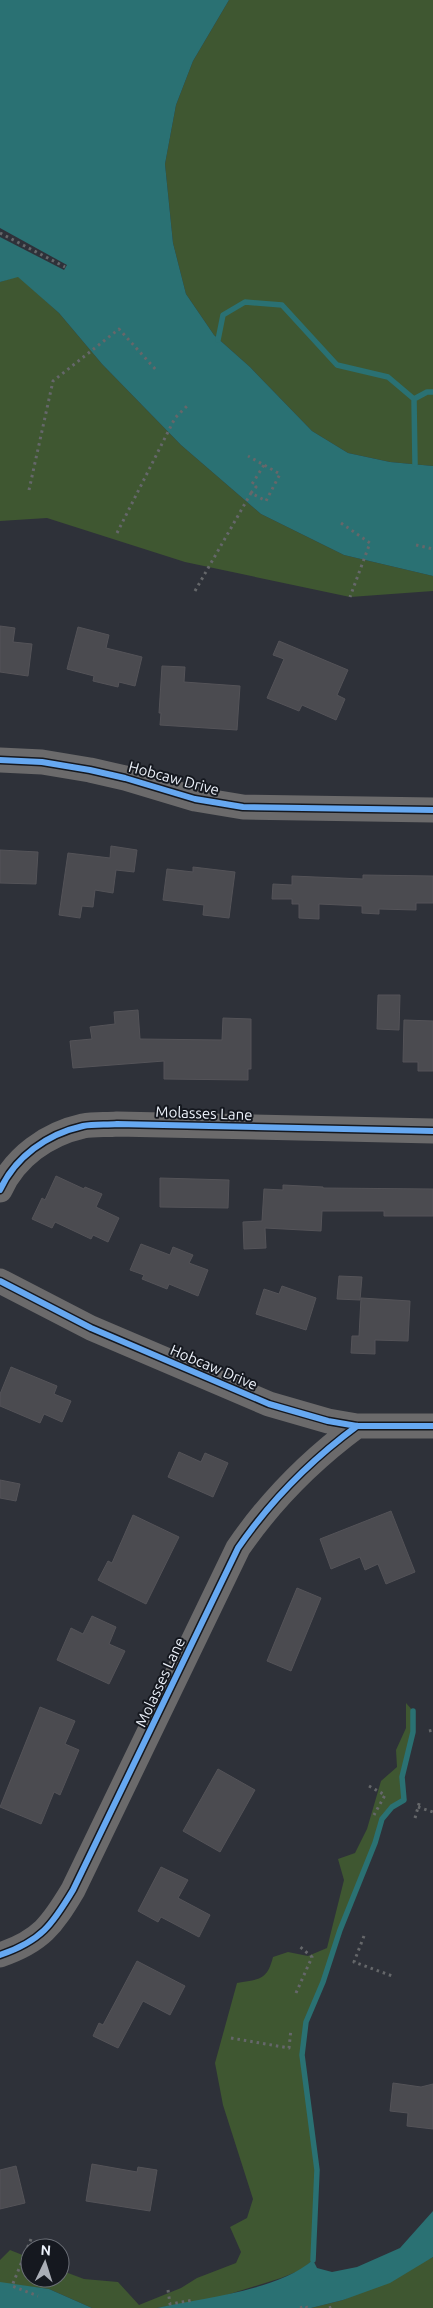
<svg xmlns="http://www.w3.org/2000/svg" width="433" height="2308" font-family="Ubuntu,sans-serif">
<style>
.green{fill:#3f5731}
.water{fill:#2a7173}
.pier{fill:#2e3139}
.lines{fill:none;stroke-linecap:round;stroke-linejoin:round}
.stream{stroke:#2a7173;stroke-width:5.5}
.building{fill:#4b4b50;stroke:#545358}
.path{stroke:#65676a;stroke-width:3;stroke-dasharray:2.5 4;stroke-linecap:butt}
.minor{stroke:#6b6a6b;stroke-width:25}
.cycleway-casing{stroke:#15181f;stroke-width:9}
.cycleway{stroke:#66a8f1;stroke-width:6}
.labels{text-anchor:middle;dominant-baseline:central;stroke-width:4;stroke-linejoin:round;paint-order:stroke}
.street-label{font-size:15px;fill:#ecf1fa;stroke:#15181f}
</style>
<rect width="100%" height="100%" fill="#2e3139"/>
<path class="green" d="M229 0H433V466L390 462 348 453 312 431 250 367 214 335 186 294 173 243 165 164 176 105 193 61Z
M18 276 59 313 102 364 181 445 261 514 344 555 433 576V591L350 597 185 562 47 518 0 521V282Z
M406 1703 413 1711V1732L402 1777 404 1800 395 1805 382 1819 375 1843 340 1930 323 1982 306 2022 302 2052 317 2170 313 2260 301 2270 281 2278 220 2297 157 2308H92L49 2289 0 2283V2260L10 2250 30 2258V2278H60V2270L84 2279 118 2282 139 2305 181 2288 197 2278 236 2263 241 2252 230 2227 247 2218 253 2199 223 2105 215 2063 237 1983C259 1979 267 1981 273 1957L288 1952 308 1956 327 1948 344 1880 338 1859 355 1853 367 1829 381 1781 397 1767 396 1750 406 1728Z
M433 2257V2308H311L343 2300Z"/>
<path class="water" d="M0 0H229L193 61 176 105 165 164 173 243 186 294 214 335 250 367 312 431 348 453 390 462 433 466V576L344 555 261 514 181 445 102 364 59 313 18 277 0 282Z
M433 2211V2257L390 2283 343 2300 311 2308H157C202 2298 277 2291 313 2260L317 2268 332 2272 357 2267 400 2248Z
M0 2282 49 2289 92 2308H0Z"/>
<path class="pier" d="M0 228 67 265 64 270 0 237Z"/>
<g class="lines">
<path class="stream" d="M218 340 223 315 245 302 282 305 337 365 388 377 414 399
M415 464 414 399 427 392H433
M313 2260 317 2170 302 2055 306 2022 323 1982 340 1930 375 1843 382 1819 392 1807 404 1800 402 1777 413 1732V1711"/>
</g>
<path class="building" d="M0 626 15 628 13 642 32 644 28 676 0 672Z
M78 627 109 635 106 648 142 657 135 686 119 682 118 687 93 681 94 676 67 669Z
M279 641 348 670 337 695 345 699 336 720 302 705 299 711 267 698 284 659 273 655Z
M162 666 185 667 184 682 240 686 237 730 160 725 161 713H159Z
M111 846 137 850 134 872 116 870 113 893 95 890 93 907 82 906 80 918 59 915 68 853 110 858Z
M0 850 38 852 36 884 0 883Z
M193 867 235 872 229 918 203 915 204 905 163 900 167 869 193 872Z
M363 875 433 876V903H416V910L379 909V914L362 913V906L319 904V919L299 918V904H292V899H272L273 884 292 885V876L363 879Z
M378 995H400L399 1030 377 1029Z
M138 1010 140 1039 222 1040 223 1018 251 1019V1069H248V1080L164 1079V1061L73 1068 70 1041 92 1039 90 1027 115 1024 114 1012Z
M404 1020 433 1021V1071H418V1062H403Z
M56 1176 84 1189 85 1187 102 1194 96 1207 119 1218 108 1242 93 1235 91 1239 55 1222 52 1228 32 1219 42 1198 45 1200Z
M160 1178 229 1180 228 1208 160 1207Z
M283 1185 323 1187V1188L433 1189V1216H384V1211H322L321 1231 265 1228 266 1248 244 1249 243 1222 262 1221 264 1189 283 1190Z
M141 1244 170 1255 173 1247 193 1255 189 1263 208 1270 198 1296 169 1284 167 1289 142 1279 144 1275 130 1270Z
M339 1276 362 1277 360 1300 337 1299Z
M282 1286 316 1298 306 1330 256 1314 264 1289 279 1294Z
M361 1298 410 1301 408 1341 375 1340V1354L351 1353 352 1336H359Z
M11 1367 57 1386 54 1394 71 1401 62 1422 44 1414 40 1423 0 1406V1394Z
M179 1452 201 1462 205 1453 228 1463 213 1497 168 1477Z
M0 1480 20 1484 16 1501 0 1498Z
M391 1511 415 1572 386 1584 378 1564 365 1570 360 1557 331 1569 320 1539Z
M133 1515 179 1537 146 1604 98 1580 108 1561 112 1563Z
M297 1588 321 1598 291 1671 267 1661Z
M92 1616 116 1627 109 1644 125 1651 109 1684 57 1660 71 1628 83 1634Z
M40 1707 75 1721 65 1744 79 1750 60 1795 54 1792 41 1824 0 1807Z
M218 1769 255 1790 220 1852 183 1831Z
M161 1867 188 1880 178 1898 210 1915 199 1937 161 1917 158 1922 138 1911Z
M137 1961 185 1986 170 2015 143 2001 118 2048 93 2036 99 2023 103 2025Z
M393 2083 421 2087 433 2084V2129L407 2126 408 2113 390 2111Z
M92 2164 137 2172 138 2167 157 2170 150 2211 86 2201Z
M16 2166 25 2203 0 2209V2170Z"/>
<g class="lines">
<path class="path" d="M0 233 65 267
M29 490 53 381 119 329 157 371
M251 493 256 487 252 484 264 465
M341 523 370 543 350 597
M117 533 175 418 188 405
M416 545 433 549
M195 591 251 493 266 501 280 474 248 456
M429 1731 433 1730
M369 1786 385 1795 374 1815
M418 1807 433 1812
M415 1818 420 1800
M364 1936 354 1962 395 1977
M296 1993 312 1957 298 1945
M231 2038 289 2048 291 2029
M31 2239 12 2286 38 2296
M168 2290 170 2304 194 2300
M300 2308 306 2306 307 2308
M329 2308 335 2306"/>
<path class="minor" d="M0 760 42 762 90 770 125 778 195 799 243 807 433 810
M0 1190C15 1157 47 1134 83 1126 94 1124 106 1125 117 1124L433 1131
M0 1281 91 1328 269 1404 328 1421 357 1426H433
M0 1955C41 1941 52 1925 73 1890L238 1548C271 1500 311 1460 357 1426"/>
<defs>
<path id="cycleway" d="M0 760 42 762 90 770 125 778 195 799 243 807 433 810
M0 1190C15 1157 47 1134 83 1126 94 1124 106 1125 117 1124L433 1131
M0 1281 91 1328 269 1404 328 1421 357 1426H433
M0 1955C41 1941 52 1925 73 1890L238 1548C271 1500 311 1460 357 1426"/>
</defs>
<use href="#cycleway" class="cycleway-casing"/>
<use href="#cycleway" class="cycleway"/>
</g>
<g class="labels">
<g class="street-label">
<text transform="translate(174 778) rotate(15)">Hobcaw Drive</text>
<text transform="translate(204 1113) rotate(2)">Molasses Lane</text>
<text transform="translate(214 1367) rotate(23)">Hobcaw Drive</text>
<text transform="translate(160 1682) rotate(-65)">Molasses Lane</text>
</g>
</g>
<g transform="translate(45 2263) rotate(4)"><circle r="24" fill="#15181f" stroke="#6b6f77"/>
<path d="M0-4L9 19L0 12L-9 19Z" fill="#aaaeb6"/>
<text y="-8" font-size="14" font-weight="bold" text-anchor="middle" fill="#ecf1fa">N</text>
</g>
</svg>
